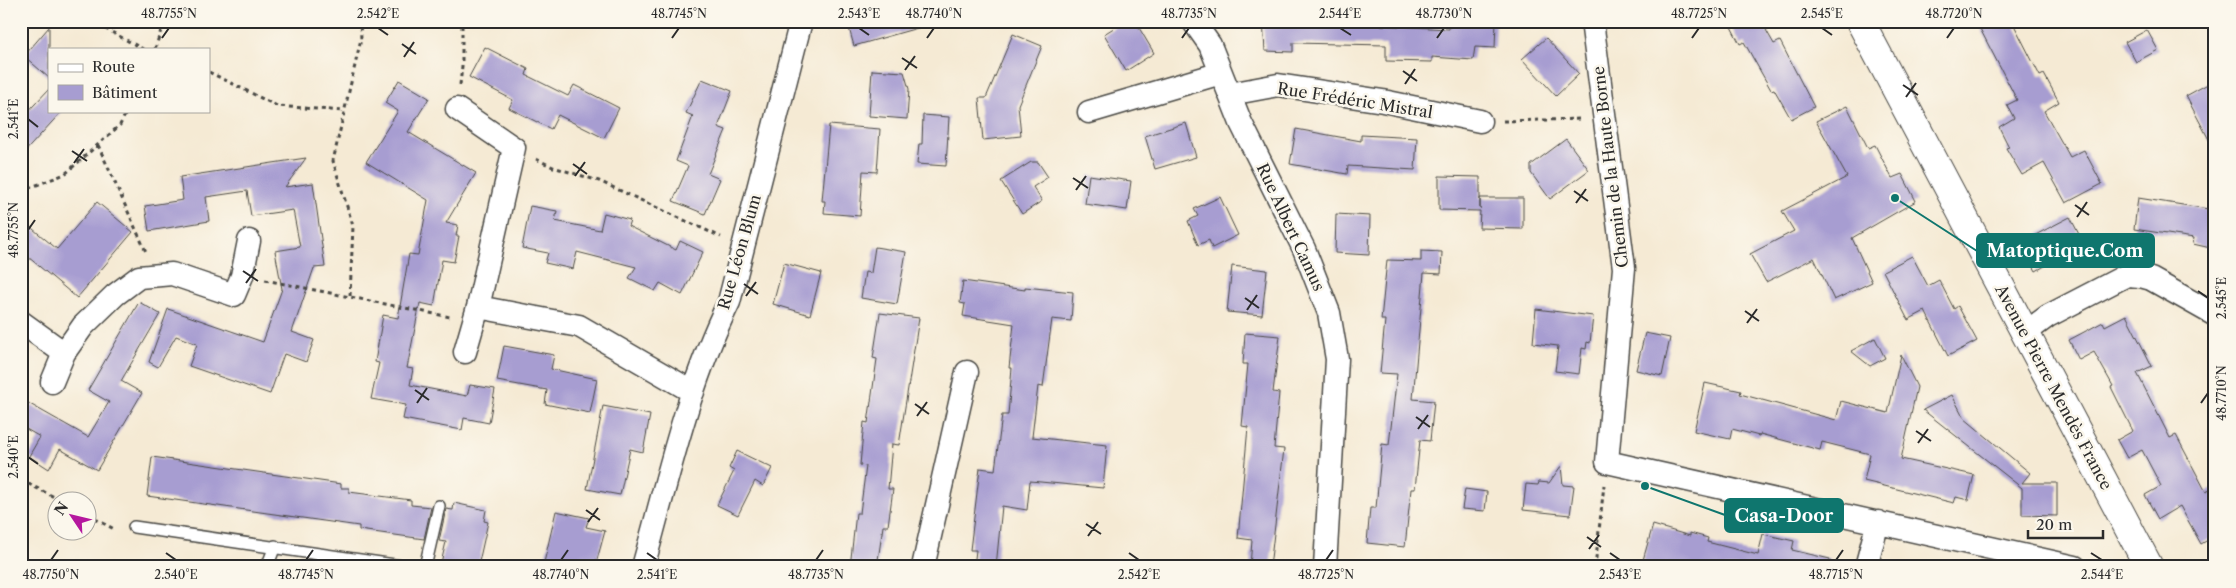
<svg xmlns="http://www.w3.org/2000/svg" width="2236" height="588" font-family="'Libre Caslon Text',serif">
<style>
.building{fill:#a79dd1}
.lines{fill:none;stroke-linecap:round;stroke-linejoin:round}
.lane-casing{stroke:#494844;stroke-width:14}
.street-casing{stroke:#494844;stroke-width:25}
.secondary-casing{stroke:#494844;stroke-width:30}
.path{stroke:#494844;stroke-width:3;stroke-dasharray:4 4;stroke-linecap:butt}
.lane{stroke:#fff;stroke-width:11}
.street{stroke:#fff;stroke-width:22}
.secondary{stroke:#fff;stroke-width:28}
.ticks{fill:none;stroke:#2b2b2b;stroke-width:2}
.labels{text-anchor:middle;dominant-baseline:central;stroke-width:5;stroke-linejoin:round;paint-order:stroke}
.street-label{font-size:16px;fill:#2b2b2b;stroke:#fbf7ec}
.leader{fill:none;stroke:#0f766e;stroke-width:2}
.callout-dot{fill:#0f766e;stroke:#fbf7ec;stroke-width:2}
.callout{fill:#0f766e;stroke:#0f766e;stroke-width:2}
.callout-label{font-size:18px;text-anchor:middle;font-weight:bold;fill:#fff}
.neatline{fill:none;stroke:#2b2b2b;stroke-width:2}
.ticks-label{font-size:12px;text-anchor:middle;fill:#2b2b2b}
</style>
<rect width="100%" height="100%" fill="#fbf7ec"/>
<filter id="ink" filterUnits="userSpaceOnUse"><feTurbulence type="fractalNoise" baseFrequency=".02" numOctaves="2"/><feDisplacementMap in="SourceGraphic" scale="10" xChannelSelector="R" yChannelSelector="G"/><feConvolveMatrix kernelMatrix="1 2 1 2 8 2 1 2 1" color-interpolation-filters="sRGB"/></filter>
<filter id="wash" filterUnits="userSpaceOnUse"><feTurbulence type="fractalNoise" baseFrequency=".0096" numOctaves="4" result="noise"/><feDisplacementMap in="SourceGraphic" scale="20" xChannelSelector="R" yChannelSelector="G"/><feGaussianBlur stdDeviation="1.12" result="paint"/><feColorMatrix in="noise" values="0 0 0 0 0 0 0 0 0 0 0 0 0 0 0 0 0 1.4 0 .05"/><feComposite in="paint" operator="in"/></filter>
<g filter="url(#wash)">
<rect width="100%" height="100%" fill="#f5ead4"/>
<g id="blocks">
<path class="building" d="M847 21H920L921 27 854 46Z
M1125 21H1135L1154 53 1126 71 1104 34Z
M1263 21H1358V24L1449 29 1450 21H1496L1495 48 1475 47 1473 60 1432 57V62L1386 61V45L1293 43V52L1265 51Z
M1728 21H1783L1766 30 1774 44 1780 41 1814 107 1791 119 1774 89 1771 90 1744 42 1740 44Z
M1976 21H2012L2040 76 2044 74 2059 102 2044 111 2070 157 2084 150 2102 184 2066 203 2044 163 2022 175 2006 148 2009 147 1999 127 2014 118 2007 105 2017 100Z
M49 27V78L24 56Z
M2147 30 2158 50 2136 62 2125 42Z
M1013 34 1042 46 1018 105 1021 136 983 140 979 98H986Z
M1546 38 1579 74 1556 96 1522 59Z
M485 47 528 69 526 75 568 96 574 85 619 108 604 138 558 115 551 129 509 108 513 100 469 77Z
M872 70 904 72 909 89 907 119 869 116Z
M702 79 732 91 718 127 726 130 708 174 720 179 705 214 673 201 688 166 676 161 693 116 686 113Z
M399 80 429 98 408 132 476 173 446 223 458 225 456 236H459L454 262 442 260 434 306 420 303 407 368 413 369 410 385 467 396 470 385 495 389 489 423 464 418 462 430 403 419 406 405 371 399 379 363 375 362 383 315 398 318 409 254 418 255 428 200 366 162 398 111 385 103Z
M2215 80V151L2186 96Z
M49 89V111H62L21 156V119Z
M1847 106 1868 148 1875 145 1892 178 1902 174 1916 201 1852 238 1872 282 1834 300 1814 258 1766 282 1750 254 1794 231 1782 211 1847 177 1816 121Z
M923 115 949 117 946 166 917 164 919 144H922Z
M1186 123 1196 157 1155 169 1145 136Z
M829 125 880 129 877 172 863 171 860 216 824 213 825 201H822Z
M1296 129 1361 141V135L1417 138 1415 170 1348 166 1347 174 1290 164Z
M1566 139 1589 170 1550 199 1531 173V165Z
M306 158 285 187 313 183 325 267 314 268 292 332 314 340 306 362 284 354 270 394 189 366 197 344 176 336 158 367 149 362 168 309 263 342 282 289 275 251 300 247 293 210 251 216 247 191 206 197 209 221 149 231 145 206 183 200 180 177Z
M1031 162H1038L1048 177 1033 187 1042 201 1022 214 1001 181Z
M1089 175 1131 181 1127 210 1085 204Z
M1439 176 1480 177V209V198H1523V229L1479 228 1480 211 1439 210Z
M1220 197 1238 235 1212 248 1209 240 1198 245 1188 221 1198 216 1194 209Z
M2138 198 2215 210V249L2193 244 2194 238 2134 229Z
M97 202 133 232 77 298 21 251V219L57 249Z
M530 206 557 211 555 221 600 230 604 213 630 220 628 226 676 250 680 241 703 252 682 295 660 283 655 291 629 278 636 267 577 252 573 269 545 263 548 253 522 248Z
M1336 214 1370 216 1369 255 1335 253Z
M2070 217 2084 244 2036 271 2020 243Z
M875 247 906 252 897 304 861 298 865 272 871 273Z
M1421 251 1442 252 1441 274 1424 273 1413 399 1434 401 1430 441 1420 440 1415 489H1411L1405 547 1367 543 1370 508H1376L1382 444 1389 445 1397 374 1380 373 1385 320H1381L1387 260 1421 261Z
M1912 256 1928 286 1939 280 1954 309 1958 306 1977 341 1948 356 1925 311 1908 320 1883 271Z
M784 263 821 273 810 315 773 304Z
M1232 266 1267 270 1262 315 1227 312Z
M963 281 1025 290V287L1073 292 1071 321 1052 319 1043 387 1038 386 1032 437 1107 445 1103 488 1030 481 1027 510 1002 506 996 567H974L976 550H970L980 468 995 470 1002 415H1008L1012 368H1009L1014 324 963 316 965 304 960 303Z
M139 302 160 314 121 381 142 393 97 470 60 449 49 469 29 456 40 437 21 426V399L88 437 109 402 88 390Z
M1536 309 1593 316 1590 343 1587 342 1586 349 1582 348 1579 374 1555 371 1558 346 1533 343Z
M880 313 919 318 899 445 892 444 888 489H893L888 526H883L877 567H850L856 513H860L866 466 860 465 864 422 868 423 877 359 873 358Z
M2126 315 2152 366 2137 373 2170 438 2176 435 2206 492 2215 487V536L2201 544 2180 506 2158 519 2145 495 2161 486 2142 450 2127 458 2117 440 2133 431 2111 387 2113 386 2094 352 2079 360 2069 340 2103 322 2105 326Z
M1245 333 1280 336 1273 392 1279 393 1274 448 1284 449 1270 567H1250L1252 540 1238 538 1248 427 1242 426 1248 364H1243Z
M1645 333 1670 338 1662 376 1636 370Z
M1875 338 1885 358 1870 366 1851 351Z
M504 346 554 355 551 369 597 379 590 413 545 404 547 390 497 381Z
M1901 355 1917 387 1901 459 1974 475 1968 500 1956 497 1954 503 1864 481 1870 454 1822 442 1820 450 1760 434 1759 436 1732 429 1730 439 1694 431 1705 383 1741 391 1740 394 1836 420 1841 401 1888 413Z
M1952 395 1964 418 2030 473 2022 483H2057V516L2022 515V488L1923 410Z
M603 406 650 415 643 452 630 449 620 495 587 489Z
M737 451 772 468 763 486 755 481 738 515 717 505 734 471 729 468Z
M152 457 341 484V488H349V492L411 500V505L431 507 424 539 359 530V526L147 496Z
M1561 466 1563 485 1574 486 1570 515 1523 510 1526 484 1538 485 1539 482 1549 483Z
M1465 489 1487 492 1485 511 1462 509Z
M454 503 486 510 484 521 488 522 479 562 475 561 474 567H440L446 542 439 541 446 509 453 510Z
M556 511 589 518 586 527 605 531 595 567H543Z
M1653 525 1690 536V533L1708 538 1707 542 1758 555 1763 534 1794 541 1792 550 1830 559 1829 567H1641Z"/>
</g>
</g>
<g filter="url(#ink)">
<use href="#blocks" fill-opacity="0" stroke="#494844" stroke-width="1"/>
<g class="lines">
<defs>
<path id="lane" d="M134 527 408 567
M267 567 275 546
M425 567 439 506"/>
<path id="street" d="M1193 21 1210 45 1241 123 1304 249 1329 313 1337 359 1325 567
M1592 21 1624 268 1607 462 2075 567
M1230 94 1278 85 1383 101 1480 121
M457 109 514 148 478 307 465 352
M1089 112 1221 73
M478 307 579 326 693 392
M21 322 64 353
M2025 333 2048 316 2127 275 2140 276 2151 279 2215 315
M52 382 64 353 83 326 115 295 139 277 172 274 234 295 242 276 249 241
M643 567C668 478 688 385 729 302L801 21
M923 567 967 372
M1866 567 1878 522"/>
<path id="secondary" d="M1860 21 2149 567"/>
</defs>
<use href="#lane" class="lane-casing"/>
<use href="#street" class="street-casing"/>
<use href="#secondary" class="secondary-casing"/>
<path class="path" d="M91 21 143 49
M155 49 164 21
M209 72 277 106 344 111
M460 85 462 66V21
M1503 121 1582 119
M98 145 147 254
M536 159 553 167 599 181 721 237
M21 191 65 174 120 125 127 111
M265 280 450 317
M350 296 353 226 333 161 361 39 360 21
M21 480 60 500
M88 515 116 530
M1595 567 1604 485"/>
<use href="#lane" class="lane"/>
<use href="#street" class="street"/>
<use href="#secondary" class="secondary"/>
</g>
</g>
<path class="ticks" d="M378 28 388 35M859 28 869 35M1340 28 1351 35M1822 28 1832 35M162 38 169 28M672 38 679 28M927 38 934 28M1182 38 1189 28M1437 38 1444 28M1692 38 1699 28M1947 38 1954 28M402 44 416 54M404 57 414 42M902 58 917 68M905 70 915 56M1403 71 1417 81M1405 84 1415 69M1903 85 1918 95M1906 97 1916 83M28 119 38 127M72 151 87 161M74 163 84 149M573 164 587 174M575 176 585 162M1073 178 1088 188M1076 190 1086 176M1574 191 1588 201M1576 203 1586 189M2075 205 2089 215M2077 217 2087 202M28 230 35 220M243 271 258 281M246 283 256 269M744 284 758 294M2198 291 2208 298M746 296 756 282M1245 298 1259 308M1247 310 1257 295M1745 311 1759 321M1747 323 1757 309M415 390 429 400M417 403 427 388M2201 403 2208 393M915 404 929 414M917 416 927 402M1416 417 1430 427M1418 429 1428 415M1916 431 1931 441M1918 443 1928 429M28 457 38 464M586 510 600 520M588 522 598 508M1086 524 1101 534M1088 536 1098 522M1587 537 1601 547M1589 549 1599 535M166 553 176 560M647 553 657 560M1129 553 1139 560M1610 553 1620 560M2091 553 2102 560M51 560 58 550M306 560 313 550M561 560 568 550M816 560 823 550M1326 560 1333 550M1836 560 1843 550"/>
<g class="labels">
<g class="street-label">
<text transform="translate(1355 100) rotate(9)">Rue Frédéric Mistral</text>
<text transform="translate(1610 167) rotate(-97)">Chemin de la Haute Borne</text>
<text transform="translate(1291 227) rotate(65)">Rue Albert Camus</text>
<text transform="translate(739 252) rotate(-74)">Rue Léon Blum</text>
<text transform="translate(2054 387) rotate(62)">Avenue Pierre Mendès France</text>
</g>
</g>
<path class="leader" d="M1895 198L1977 251M1645 486L1725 515"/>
<g class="callout-dot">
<circle cx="1895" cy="198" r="5"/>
<circle cx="1645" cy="486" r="5"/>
</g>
<g class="callout">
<rect x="1977" y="234" width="177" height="33" rx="5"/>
<rect x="1725" y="499" width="118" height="33" rx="5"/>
</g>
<g class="callout-label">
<text x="2065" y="257">Matoptique.Com</text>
<text x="1784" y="522">Casa-Door</text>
</g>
<rect width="2236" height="588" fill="none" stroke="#fbf7ec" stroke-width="55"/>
<rect x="48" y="48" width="162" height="65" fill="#fbf7ec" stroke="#a8a59f"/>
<rect x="58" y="64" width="25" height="8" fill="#ffffff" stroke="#a8a59f"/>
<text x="92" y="72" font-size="15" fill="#2b2b2b">Route</text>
<rect x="58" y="85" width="25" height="15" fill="#a79dd1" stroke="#a8a59f"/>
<text x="92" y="98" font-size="15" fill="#2b2b2b">Bâtiment</text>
<g transform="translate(72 516) rotate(305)"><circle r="24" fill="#fbf7ec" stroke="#a8a59f"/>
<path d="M0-4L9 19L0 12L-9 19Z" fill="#b5179e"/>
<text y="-8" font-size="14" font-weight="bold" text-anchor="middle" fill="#2b2b2b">N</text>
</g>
<path d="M2028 530v8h75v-8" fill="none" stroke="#2b2b2b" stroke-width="2.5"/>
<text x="2036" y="530" font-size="15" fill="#2b2b2b" stroke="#fbf7ec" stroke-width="4" paint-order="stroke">20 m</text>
<rect x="28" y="28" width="2180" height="532" class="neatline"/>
<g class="ticks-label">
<text x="169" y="18">48.7755°N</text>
<text x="378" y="18">2.542°E</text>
<text x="679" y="18">48.7745°N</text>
<text x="859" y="18">2.543°E</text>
<text x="934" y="18">48.7740°N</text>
<text x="1189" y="18">48.7735°N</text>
<text x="1340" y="18">2.544°E</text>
<text x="1444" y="18">48.7730°N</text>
<text x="1699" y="18">48.7725°N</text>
<text x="1822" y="18">2.545°E</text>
<text x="1954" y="18">48.7720°N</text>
<text transform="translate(14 119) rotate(-90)" y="4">2.541°E</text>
<text transform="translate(14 230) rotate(-90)" y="4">48.7755°N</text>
<text transform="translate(2222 298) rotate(-90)" y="4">2.545°E</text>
<text transform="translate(2222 393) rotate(-90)" y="4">48.7710°N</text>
<text transform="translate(14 457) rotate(-90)" y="4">2.540°E</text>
<text x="51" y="579">48.7750°N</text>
<text x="176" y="579">2.540°E</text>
<text x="306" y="579">48.7745°N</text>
<text x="561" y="579">48.7740°N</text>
<text x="657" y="579">2.541°E</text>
<text x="816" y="579">48.7735°N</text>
<text x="1139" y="579">2.542°E</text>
<text x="1326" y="579">48.7725°N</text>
<text x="1620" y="579">2.543°E</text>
<text x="1836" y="579">48.7715°N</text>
<text x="2102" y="579">2.544°E</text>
</g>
</svg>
